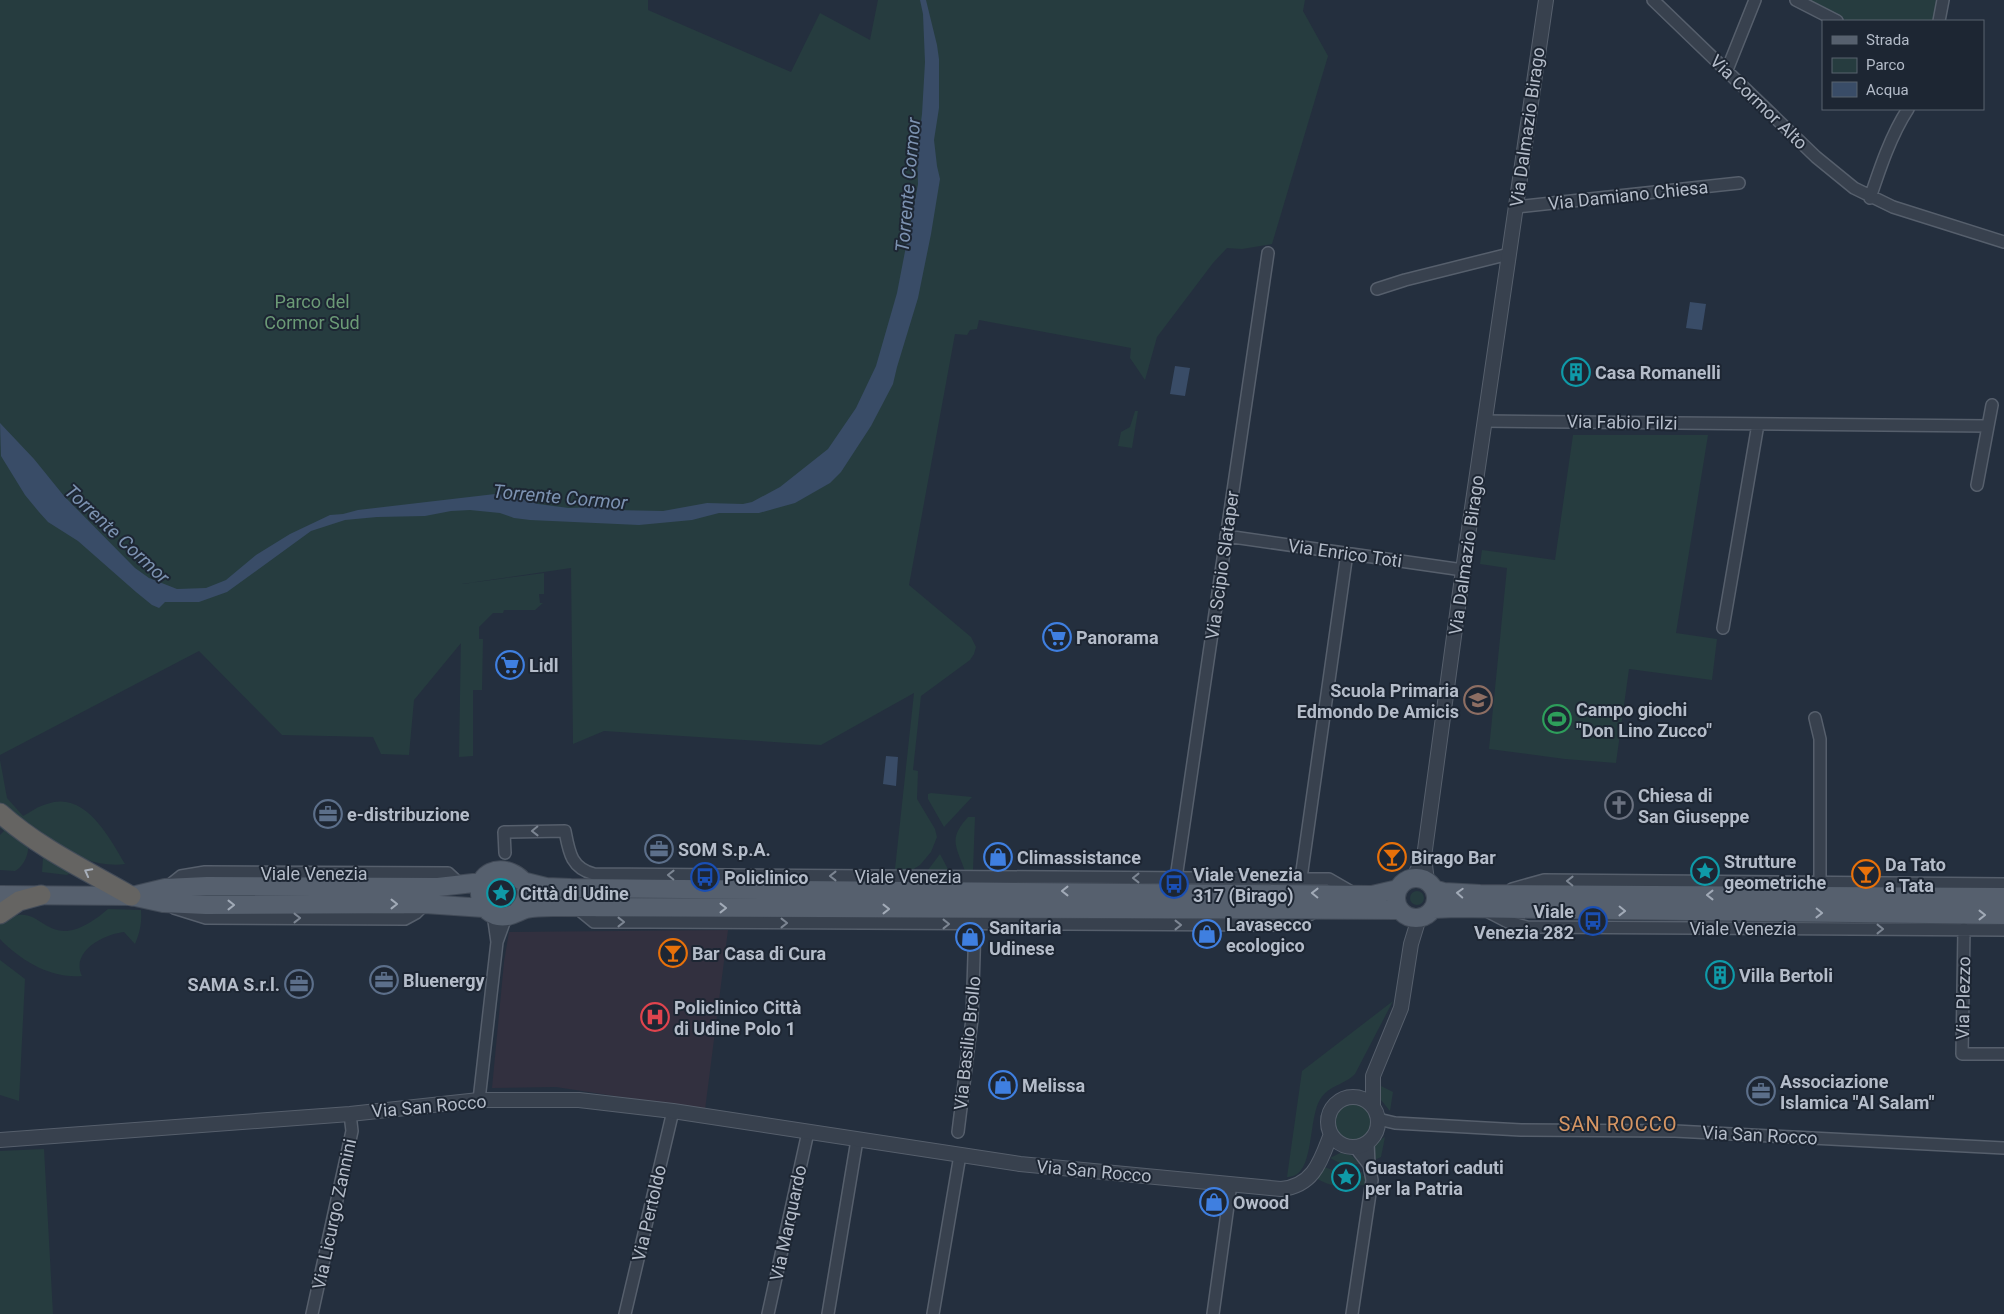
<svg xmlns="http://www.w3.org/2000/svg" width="2004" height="1314" font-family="Roboto,sans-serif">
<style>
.medical{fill:#32303f}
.green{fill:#263c3f}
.water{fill:#394c67}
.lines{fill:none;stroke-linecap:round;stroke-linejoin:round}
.minor-casing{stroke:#565f6c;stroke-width:14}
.tertiary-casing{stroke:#565f6c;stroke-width:16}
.primary-casing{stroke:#414a57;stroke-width:20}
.trunk-casing{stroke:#434c59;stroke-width:21}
.minor{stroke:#38414e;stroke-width:11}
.tertiary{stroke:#38414e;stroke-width:14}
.primary{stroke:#56606e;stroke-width:18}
.trunk{stroke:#656462;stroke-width:19}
.oneway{stroke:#7c8592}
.oneway2{stroke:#a8afba}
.oneway3{stroke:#a1aab7}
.labels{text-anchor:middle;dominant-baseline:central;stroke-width:4;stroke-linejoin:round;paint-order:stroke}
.street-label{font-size:18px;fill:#b4bcc9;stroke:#1d2633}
.park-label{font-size:18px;fill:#6b9a76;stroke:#1d2633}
.poi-label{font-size:18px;font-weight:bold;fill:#b4bcc9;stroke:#1d2633;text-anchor:start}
.water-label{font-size:19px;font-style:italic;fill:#7c92b1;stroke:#1d2633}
.quarter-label{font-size:20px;letter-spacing:1px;fill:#d59563;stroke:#1d2633}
</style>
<rect width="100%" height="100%" fill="#242f3e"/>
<path class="medical" d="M728 930 705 1110 556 1087 492 1088 504 962 509 932Z"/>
<path class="green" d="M0 0H648V10L791 72 820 13 870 40 878 0H1305L1303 11 1328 56 1272 244 1242 249 1227 248 1213 263 1157 337 1145 380 1130 358 1131 348 979 320 977 329 970 330 967 335 955 334 909 585 971 637 976 647 974 654 970 660 921 696 913 770 918 771 917 799 935 829 937 837 931 852 920 865 912 870 895 869 914 693 821 745 604 731 573 744 571 568 462 584 544 573V594H539L540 603H543L535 610H504L503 613H493L479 627V639H483L482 690H473V756L459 757 461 634V643L414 700 409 755 381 754 373 737 282 735 199 651 0 755Z
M1808 0H1939L1934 21H1847Z
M1135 411H1138L1132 448 1118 446 1121 432 1130 427Z
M1573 435H1708L1676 633 1717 639 1712 680 1629 669 1616 763 1565 759 1489 749 1507 568 1480 564 1482 550 1555 560Z
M0 760 7 798 23 816C31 812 38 806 47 804 85 790 109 837 125 864 80 870 40 833 6 809L0 803Z
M931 793 972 797 944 827 928 799V794Z
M968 817H975L973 871H965C956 846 948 839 968 817Z
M0 823 28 846C29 855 23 867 15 871L0 870V835L4 831 0 828Z
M940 854 949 871 928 870Z
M43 858 68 869 70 873 67 875 42 872Z
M491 893a12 12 0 1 1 24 0a12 12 0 1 1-24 0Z
M1410 898a7 7 0 1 1 14 0a7 7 0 1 1-14 0Z
M108 909 141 910C142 923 140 932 135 944L124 932C105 934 70 951 82 976 51 979 20 960 0 939V924C33 899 40 933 67 931 83 929 96 919 108 909Z
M0 960 25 979 19 1101 0 1095Z
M1393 1001 1355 1074C1344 1085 1330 1085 1321 1098 1307 1118 1316 1178 1287 1177L1302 1071Z
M1379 1085 1393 1092 1390 1111 1381 1100Z
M1331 1121a22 22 0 1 1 44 0a22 22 0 1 1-44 0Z
M1385 1137 1381 1157 1372 1161C1373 1150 1374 1142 1385 1137Z
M44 1149 53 1314H0V1151Z
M1340 1153 1351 1155 1360 1164H1342L1330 1158Z
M1324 1167 1339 1172H1362L1363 1176 1379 1174 1375 1176V1187C1353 1181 1340 1193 1316 1178Z"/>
<path class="water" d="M920 0H926L937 45 939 59V108L934 140 937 166 940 179 931 234 918 298 897 367 893 384 871 426 841 472 830 483 795 503 759 513H719L692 520 639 525 530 520 514 518 500 513 470 510 451 511 425 516 377 517 345 520 311 531 227 592 199 602H165L159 608 152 605 136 592 78 541 48 522 39 512 25 495 1 456 0 423 34 459 64 496 135 568 149 578 177 589 206 588 226 580 256 555 290 534 330 515 343 514 358 510 495 494 512 495 538 504 569 508 595 507 614 510 663 511 707 503 743 504 752 502 780 487 828 449 856 408 876 366 897 293 918 184 917 152 922 114 925 62 923 14Z
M1690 302 1706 304 1702 330 1686 328Z
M1175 366 1190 368 1185 396 1170 394Z
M886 756 898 757 896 786 883 784Z"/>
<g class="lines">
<defs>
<path id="minor" d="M1653 0 1816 157 1854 188 1893 207 2004 242
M1796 0 1837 21
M1939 21 1943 0
M1727 70 1755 0
M1870 198C1880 168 1891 135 1908 109
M1516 207 1739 183
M1377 289 1405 280 1509 254
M1485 421 1988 426
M1977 485 1992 405
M1226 536 1463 570
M1723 628 1758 424
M1815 718 1820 739V883
M505 853 504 832 565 831C569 852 571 868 594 874L1329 879 1355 894
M1176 878 1268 253
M1301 878 1347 553
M166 888 181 876 205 872 448 873 462 886
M1512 889 1544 880 2004 884
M174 908 206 918 405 919 416 913 425 904
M577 908 594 922H650L1276 925 1311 914
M1485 910 1508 922 1527 927 2004 930
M493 914 497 942 506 917
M1964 929 1962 1054H2004
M479 1100 497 942
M1378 1119 1395 1123 1521 1130 1675 1131 2004 1148
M958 1132 972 1019 975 924
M1368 1142 1369 1165
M312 1314 352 1131 350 1114
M625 1314 673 1111
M768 1314 808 1132
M828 1314 857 1140
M933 1314 960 1155
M1213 1314 1231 1184
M1352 1314 1372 1180 1369 1165 1355 1147"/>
<path id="tertiary" d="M1413 878 1424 858
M1427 881 1424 857 1463 570 1546 0
M1328 1122a25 25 0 1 1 50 0a25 25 0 1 1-50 0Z
M1373 1106V1076L1401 1008 1411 944 1419 918
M0 1140 350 1114 479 1100H579L673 1111 1020 1164 1281 1189C1314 1186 1321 1160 1331 1134"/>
<path id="primary" d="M1396 898a20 20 0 1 1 40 0a20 20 0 1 1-40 0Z
M522 881 546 887 571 888 1372 895 1398 889
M1434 889 1444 892 1480 894 2004 897
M0 895 131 896 163 903 206 905 425 904 484 908
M136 895 165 888 207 886 438 887 482 882
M1433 909 1456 908 2004 915
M517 912C552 876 480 850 480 892 479 908 493 919 508 916 515 914 520 911 526 909 535 907 544 907 553 907L1399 910"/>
<path id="trunk" d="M0 813C39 848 86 870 131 896
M0 914 19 901 41 895"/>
</defs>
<use href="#minor" class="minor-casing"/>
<use href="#tertiary" class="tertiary-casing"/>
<use href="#primary" class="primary-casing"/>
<use href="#trunk" class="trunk-casing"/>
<use href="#minor" class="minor"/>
<use href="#tertiary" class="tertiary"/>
<use href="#primary" class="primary"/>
<use href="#trunk" class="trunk"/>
</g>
<defs><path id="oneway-chevron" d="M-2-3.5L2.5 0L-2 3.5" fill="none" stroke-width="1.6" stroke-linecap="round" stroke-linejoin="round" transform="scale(1.25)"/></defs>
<g class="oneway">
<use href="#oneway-chevron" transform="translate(535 831) rotate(179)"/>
<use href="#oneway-chevron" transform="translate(671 875) rotate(-179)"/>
<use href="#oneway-chevron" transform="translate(833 876) rotate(-180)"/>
<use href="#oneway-chevron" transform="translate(1136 878) rotate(-180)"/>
<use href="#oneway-chevron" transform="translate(1570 881) rotate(-179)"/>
<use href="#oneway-chevron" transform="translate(297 918)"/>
<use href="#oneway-chevron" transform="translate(621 922)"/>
<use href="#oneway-chevron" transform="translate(784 923)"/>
<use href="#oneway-chevron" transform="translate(946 924)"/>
<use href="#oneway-chevron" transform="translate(1178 925)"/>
<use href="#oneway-chevron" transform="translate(1880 929)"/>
</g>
<use class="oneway2" href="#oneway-chevron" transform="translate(88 872) rotate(-152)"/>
<g class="oneway3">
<use href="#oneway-chevron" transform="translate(1065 891) rotate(-180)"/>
<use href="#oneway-chevron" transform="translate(1315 893) rotate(-179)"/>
<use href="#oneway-chevron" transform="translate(1460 893) rotate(-177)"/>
<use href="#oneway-chevron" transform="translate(1710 895) rotate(-180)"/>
<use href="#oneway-chevron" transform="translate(394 904)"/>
<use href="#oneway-chevron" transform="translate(231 905)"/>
<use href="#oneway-chevron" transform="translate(723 908)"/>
<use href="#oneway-chevron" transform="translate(886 909)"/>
<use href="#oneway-chevron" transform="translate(1622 911) rotate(1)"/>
<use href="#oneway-chevron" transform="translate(1819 913) rotate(1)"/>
<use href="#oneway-chevron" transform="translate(1982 915)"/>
</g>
<defs>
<symbol id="building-ring" viewBox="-11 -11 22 22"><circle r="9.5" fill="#1d2633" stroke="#0f9aa8" stroke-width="1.5"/><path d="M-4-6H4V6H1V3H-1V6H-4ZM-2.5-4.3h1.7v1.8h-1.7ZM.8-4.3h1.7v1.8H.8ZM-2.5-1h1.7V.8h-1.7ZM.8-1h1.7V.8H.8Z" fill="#0f9aa8"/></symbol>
<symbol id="supermarket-ring" viewBox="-11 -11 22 22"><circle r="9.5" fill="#1d2633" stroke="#3f7fe0" stroke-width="1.5"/><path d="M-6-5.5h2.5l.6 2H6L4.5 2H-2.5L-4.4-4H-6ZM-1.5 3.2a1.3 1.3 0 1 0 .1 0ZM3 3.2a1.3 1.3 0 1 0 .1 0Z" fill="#3f7fe0"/></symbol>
<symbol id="school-ring" viewBox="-11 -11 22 22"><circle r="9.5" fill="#1d2633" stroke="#8d6e63" stroke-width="1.5"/><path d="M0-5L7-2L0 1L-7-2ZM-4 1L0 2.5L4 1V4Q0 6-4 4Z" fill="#8d6e63"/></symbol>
<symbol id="stadium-ring" viewBox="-11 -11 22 22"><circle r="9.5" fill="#1d2633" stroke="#2e9e5b" stroke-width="1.5"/><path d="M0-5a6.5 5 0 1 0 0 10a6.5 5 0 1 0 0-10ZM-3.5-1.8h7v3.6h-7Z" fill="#2e9e5b"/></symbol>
<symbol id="church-ring" viewBox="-11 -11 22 22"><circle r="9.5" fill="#1d2633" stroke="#6b7280" stroke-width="1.5"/><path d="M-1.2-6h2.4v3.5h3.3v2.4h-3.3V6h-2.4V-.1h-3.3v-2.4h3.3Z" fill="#6b7280"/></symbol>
<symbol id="office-ring" viewBox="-11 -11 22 22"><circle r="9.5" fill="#1d2633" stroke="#5c6f8a" stroke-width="1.5"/><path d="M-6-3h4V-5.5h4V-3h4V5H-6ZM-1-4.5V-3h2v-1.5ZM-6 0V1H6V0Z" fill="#5c6f8a"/></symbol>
<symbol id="shop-ring" viewBox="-11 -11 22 22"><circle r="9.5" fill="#1d2633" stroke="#3f7fe0" stroke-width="1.5"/><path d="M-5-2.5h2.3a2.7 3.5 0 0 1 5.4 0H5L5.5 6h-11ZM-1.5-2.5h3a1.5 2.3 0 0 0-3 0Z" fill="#3f7fe0"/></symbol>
<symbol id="bar-ring" viewBox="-11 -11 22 22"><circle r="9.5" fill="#1d2633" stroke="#e8710a" stroke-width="1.5"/><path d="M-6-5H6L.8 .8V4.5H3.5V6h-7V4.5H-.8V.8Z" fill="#e8710a"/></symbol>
<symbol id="sight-ring" viewBox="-11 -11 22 22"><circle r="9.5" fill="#1d2633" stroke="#0f9aa8" stroke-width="1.5"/><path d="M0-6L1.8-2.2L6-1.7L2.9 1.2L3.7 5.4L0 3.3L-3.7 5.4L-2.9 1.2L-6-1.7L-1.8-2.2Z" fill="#0f9aa8"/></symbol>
<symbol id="bus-ring" viewBox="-11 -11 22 22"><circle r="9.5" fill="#1d2633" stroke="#1a4fb4" stroke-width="1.5"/><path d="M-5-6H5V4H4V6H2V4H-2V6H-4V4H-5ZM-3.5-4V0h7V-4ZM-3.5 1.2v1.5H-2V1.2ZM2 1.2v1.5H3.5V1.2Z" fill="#1a4fb4"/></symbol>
<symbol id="hospital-ring" viewBox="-11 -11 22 22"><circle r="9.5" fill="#1d2633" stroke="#e0444e" stroke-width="1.5"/><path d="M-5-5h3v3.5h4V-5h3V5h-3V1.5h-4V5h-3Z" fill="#e0444e"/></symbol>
</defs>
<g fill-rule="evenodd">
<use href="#building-ring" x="1560" y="356" width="32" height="32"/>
<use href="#supermarket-ring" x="1041" y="621" width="32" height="32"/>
<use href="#supermarket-ring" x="494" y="649" width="32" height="32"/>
<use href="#school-ring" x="1462" y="684" width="32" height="32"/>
<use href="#stadium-ring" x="1541" y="703" width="32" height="32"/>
<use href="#church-ring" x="1603" y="789" width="32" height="32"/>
<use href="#office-ring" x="312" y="798" width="32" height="32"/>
<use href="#office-ring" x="643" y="833" width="32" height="32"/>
<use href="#shop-ring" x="982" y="841" width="32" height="32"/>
<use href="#bar-ring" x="1376" y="841" width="32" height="32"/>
<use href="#sight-ring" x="1689" y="855" width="32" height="32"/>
<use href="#bar-ring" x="1850" y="858" width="32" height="32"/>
<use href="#bus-ring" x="689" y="861" width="32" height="32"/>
<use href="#bus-ring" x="1158" y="868" width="32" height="32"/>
<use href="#sight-ring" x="485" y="877" width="32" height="32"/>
<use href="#bus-ring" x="1577" y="905" width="32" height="32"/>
<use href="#shop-ring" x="1191" y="918" width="32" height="32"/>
<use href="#shop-ring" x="954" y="921" width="32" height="32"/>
<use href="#bar-ring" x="657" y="937" width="32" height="32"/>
<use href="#building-ring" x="1704" y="959" width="32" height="32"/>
<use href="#office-ring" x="368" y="964" width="32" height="32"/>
<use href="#office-ring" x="283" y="968" width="32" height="32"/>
<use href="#hospital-ring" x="639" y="1001" width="32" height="32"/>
<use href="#shop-ring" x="987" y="1069" width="32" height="32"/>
<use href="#office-ring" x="1745" y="1075" width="32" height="32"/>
<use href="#sight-ring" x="1330" y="1161" width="32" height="32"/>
<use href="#shop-ring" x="1198" y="1186" width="32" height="32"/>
</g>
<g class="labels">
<g class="street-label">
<text transform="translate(1759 102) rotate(44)">Via Cormor Alto</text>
<text transform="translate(1527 127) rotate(-82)">Via Dalmazio Birago</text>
<text transform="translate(1628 195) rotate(-6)">Via Damiano Chiesa</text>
<text transform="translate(1622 422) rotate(1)">Via Fabio Filzi</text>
<text transform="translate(1345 553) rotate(8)">Via Enrico Toti</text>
<text transform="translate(1466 555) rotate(-82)">Via Dalmazio Birago</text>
<text transform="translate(1222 565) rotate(-82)">Via Scipio Slataper</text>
<text x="314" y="873">Viale Venezia</text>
<text x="908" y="876">Viale Venezia</text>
<text x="1743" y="928">Viale Venezia</text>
<text transform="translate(1963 998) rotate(-89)">Via Plezzo</text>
<text transform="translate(967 1043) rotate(-84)">Via Basilio Brollo</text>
<text transform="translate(429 1106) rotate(-5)">Via San Rocco</text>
<text transform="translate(1760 1135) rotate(3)">Via San Rocco</text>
<text transform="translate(1094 1171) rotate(5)">Via San Rocco</text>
<text transform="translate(649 1213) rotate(-77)">Via Pertoldo</text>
<text transform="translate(334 1214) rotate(-78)">Via Licurgo Zannini</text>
<text transform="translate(788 1223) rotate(-78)">Via Marquardo</text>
</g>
<g class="park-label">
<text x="312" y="301">Parco del<tspan x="312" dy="21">Cormor Sud</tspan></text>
</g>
<g class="poi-label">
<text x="1595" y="372">Casa Romanelli</text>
<text x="1076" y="637">Panorama</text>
<text x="529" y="665">Lidl</text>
<text x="1459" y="690" text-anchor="end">Scuola Primaria<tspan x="1459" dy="21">Edmondo De Amicis</tspan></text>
<text x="1576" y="709">Campo giochi<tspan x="1576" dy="21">"Don Lino Zucco"</tspan></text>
<text x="1638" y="795">Chiesa di<tspan x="1638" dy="21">San Giuseppe</tspan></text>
<text x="347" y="814">e-distribuzione</text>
<text x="678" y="849">SOM S.p.A.</text>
<text x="1017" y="857">Climassistance</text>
<text x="1411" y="857">Birago Bar</text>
<text x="1724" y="861">Strutture<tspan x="1724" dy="21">geometriche</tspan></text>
<text x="1885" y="864">Da Tato<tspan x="1885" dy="21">a Tata</tspan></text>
<text x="1193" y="874">Viale Venezia<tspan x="1193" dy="21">317 (Birago)</tspan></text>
<text x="724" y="877">Policlinico</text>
<text x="520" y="893">Città di Udine</text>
<text x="1574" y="911" text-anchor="end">Viale<tspan x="1574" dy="21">Venezia 282</tspan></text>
<text x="1226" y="924">Lavasecco<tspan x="1226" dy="21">ecologico</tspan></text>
<text x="989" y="927">Sanitaria<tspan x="989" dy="21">Udinese</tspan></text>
<text x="692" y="953">Bar Casa di Cura</text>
<text x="1739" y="975">Villa Bertoli</text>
<text x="403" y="980">Bluenergy</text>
<text x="280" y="984" text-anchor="end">SAMA S.r.l.</text>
<text x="674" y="1007">Policlinico Città<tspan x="674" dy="21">di Udine Polo 1</tspan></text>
<text x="1780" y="1081">Associazione<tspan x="1780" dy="21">Islamica "Al Salam"</tspan></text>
<text x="1022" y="1085">Melissa</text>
<text x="1365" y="1167">Guastatori caduti<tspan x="1365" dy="21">per la Patria</tspan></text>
<text x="1233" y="1202">Owood</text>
</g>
<g class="water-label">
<text transform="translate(908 185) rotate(-85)">Torrente Cormor</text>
<text transform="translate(560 497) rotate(5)">Torrente Cormor</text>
<text transform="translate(117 534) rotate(43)">Torrente Cormor</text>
</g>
<g class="quarter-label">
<text x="1618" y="1124">SAN ROCCO</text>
</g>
</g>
<rect x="1822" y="20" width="162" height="90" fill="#1d2633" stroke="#59626f"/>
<rect x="1832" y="36" width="25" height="8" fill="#56606e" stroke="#59626f"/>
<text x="1866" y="45" font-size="15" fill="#b4bcc9">Strada</text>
<rect x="1832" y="58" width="25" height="15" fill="#263c3f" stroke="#59626f"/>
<text x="1866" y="70" font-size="15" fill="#b4bcc9">Parco</text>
<rect x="1832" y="82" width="25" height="15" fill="#394c67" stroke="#59626f"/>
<text x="1866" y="95" font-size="15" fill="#b4bcc9">Acqua</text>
</svg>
